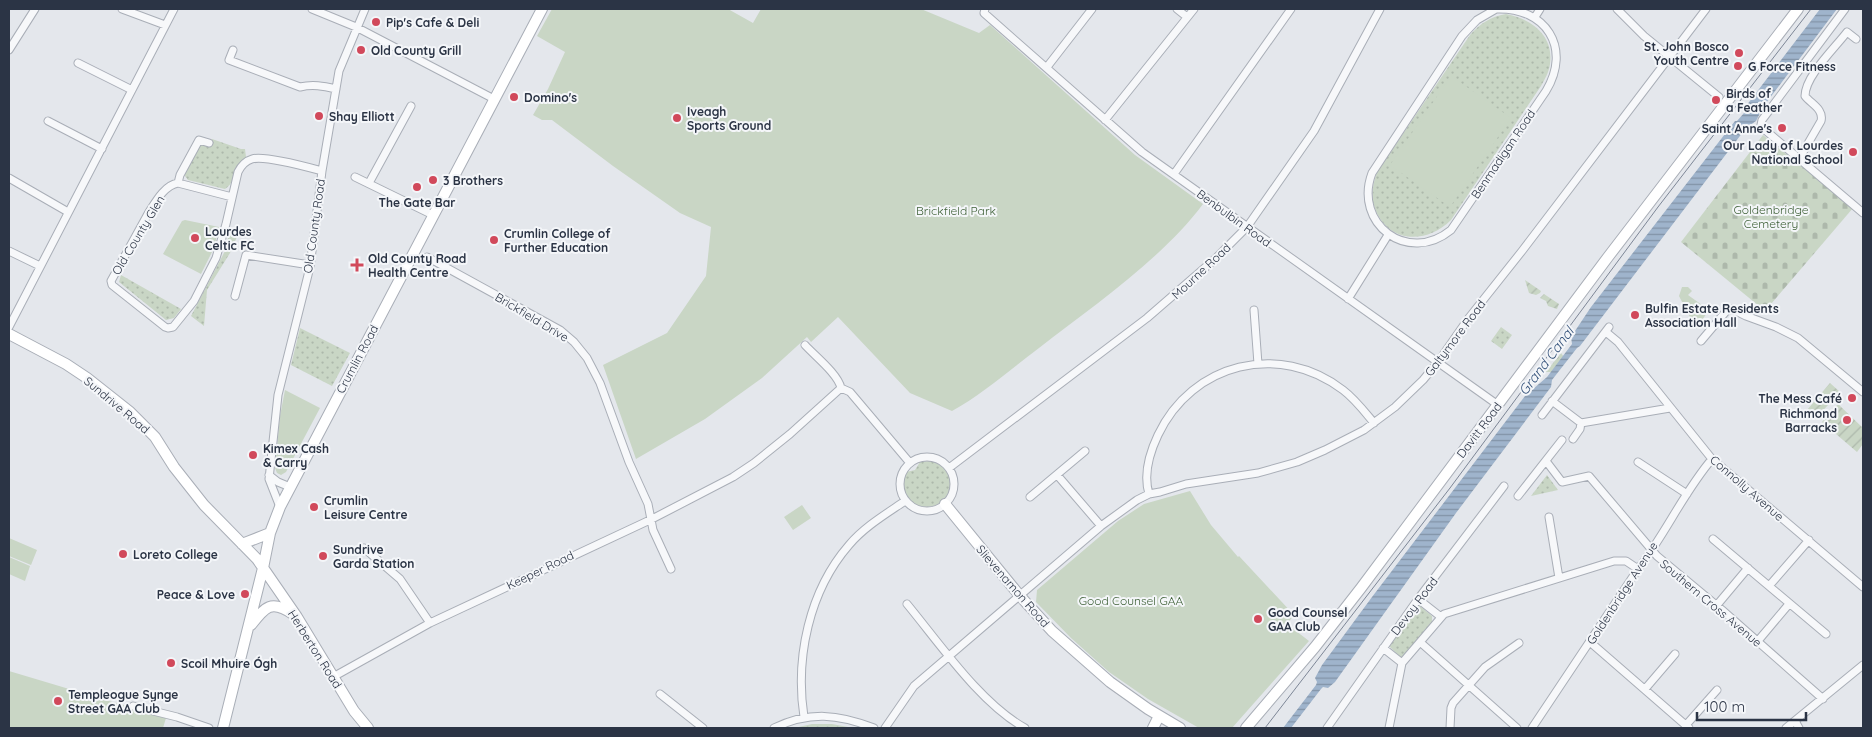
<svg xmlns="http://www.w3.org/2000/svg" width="1872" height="737" font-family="Quicksand,sans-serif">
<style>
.grass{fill:url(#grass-dots)}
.cemetery{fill:url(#cemetery-stones)}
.park{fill:#c9d6c5}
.garden{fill:url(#garden-furrows)}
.water{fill:url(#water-rules)}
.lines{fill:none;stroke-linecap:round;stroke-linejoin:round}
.street-casing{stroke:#a9aeb7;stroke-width:9}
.secondary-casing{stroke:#a9aeb7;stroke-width:12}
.street{stroke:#f7f8fa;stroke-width:7}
.secondary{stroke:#fff;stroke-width:10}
.tram{stroke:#7d8696;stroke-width:1}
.poi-dot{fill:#d1495b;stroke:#f4f6f9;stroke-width:2}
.labels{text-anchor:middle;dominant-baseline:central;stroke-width:4;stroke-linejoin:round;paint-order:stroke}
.poi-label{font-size:12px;font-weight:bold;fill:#2b3445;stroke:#f4f6f9;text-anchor:start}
.street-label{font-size:12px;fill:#2b3445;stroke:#f4f6f9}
.park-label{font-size:12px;fill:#3f6138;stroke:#f4f6f9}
.water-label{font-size:14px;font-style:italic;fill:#34527a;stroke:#f4f6f9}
</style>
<defs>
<pattern id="grass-dots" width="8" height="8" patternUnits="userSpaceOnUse" patternTransform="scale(1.25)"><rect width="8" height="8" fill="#c9d6c5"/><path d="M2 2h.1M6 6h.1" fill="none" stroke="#adb8ab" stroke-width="1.8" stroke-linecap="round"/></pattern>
<pattern id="cemetery-stones" width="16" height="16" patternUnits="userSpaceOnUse" patternTransform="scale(1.25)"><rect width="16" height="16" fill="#c9d6c5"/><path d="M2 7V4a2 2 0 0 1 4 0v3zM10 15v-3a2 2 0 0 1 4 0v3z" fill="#adb8ab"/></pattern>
<pattern id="garden-furrows" width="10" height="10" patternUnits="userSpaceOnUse" patternTransform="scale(1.25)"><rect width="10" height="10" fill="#c9d6c5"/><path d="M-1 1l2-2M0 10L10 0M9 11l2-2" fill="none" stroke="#adb8ab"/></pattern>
<pattern id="water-rules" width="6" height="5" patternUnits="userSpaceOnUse" patternTransform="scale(1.25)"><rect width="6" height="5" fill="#9fb4cc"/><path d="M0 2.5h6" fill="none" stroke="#8293a7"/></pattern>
</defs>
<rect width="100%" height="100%" fill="#e4e7ec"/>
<path class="grass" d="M1506 14C1532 19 1554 36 1550 64 1549 72 1545 79 1541 86L1451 220C1424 247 1383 242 1373 202 1371 192 1374 181 1377 172L1470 35C1481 23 1490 17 1506 14Z
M212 139 241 149H245L246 157C232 167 236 183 225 189L188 180 185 176V172L199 146 202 144 208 146Z
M230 230 239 232 230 253 207 290 204 326 191 316 225 251Z
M121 275 181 309 174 318 166 320 119 282Z
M1501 327 1512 335 1502 349 1491 341Z
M300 328 350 353 332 386 291 365Z
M1561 353 1564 357 1553 372H1546Z
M929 461C938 462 946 468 949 477 961 518 886 517 906 472L915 470 920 462Z
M1547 475 1558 490 1531 496Z
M1418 606H1420L1432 616V622L1404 657H1400L1388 645Z
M812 724H832L853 728H794Z"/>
<path class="cemetery" d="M1763 135 1853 208 1765 311 1681 242Z"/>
<path class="park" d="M552 9H728L753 23 761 9H921L979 33 990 25 1135 155 1203 204C1163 258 1092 307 1039 348 1011 369 983 394 952 411L910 393 838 317 811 342 807 337 762 378 705 419 636 459 603 365 667 333 706 276 711 227 680 213 613 166 552 120H542L533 115 548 89 565 52 537 36Z
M1451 76 1511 118 1450 207 1390 165Z
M185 220 219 227 214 248 201 274 163 254 182 221Z
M1682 287H1688L1692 291 1688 295 1709 310 1696 329 1679 296Z
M285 390 320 408 286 472 281 475 277 473 275 468 280 416Z
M1190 491 1211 525 1238 557 1239 556 1294 615 1287 624 1309 641 1232 728H1199L1148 699 1109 672 1071 638 1036 602 1037 590 1118 521 1144 504Z
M802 505 811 518 793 530 784 517Z
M9 538 37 550 31 565 9 556Z
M9 557 30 566 25 581 9 574Z
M9 671 166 718 163 728H9Z"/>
<path class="garden" d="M1525 280 1541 291 1540 293 1536 295 1529 293Z
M1544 294 1559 304 1557 309 1548 306 1546 301 1540 298Z
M1830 383 1840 392 1816 418 1807 410Z
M1838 404 1863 428V444L1857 452 1822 422Z"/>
<path class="water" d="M1820 9H1837L1763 107 1756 121 1746 128 1580 346 1577 348 1552 380 1551 387 1456 513 1335 682 1328 688 1323 687 1321 689 1291 728H1283L1316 685 1317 682 1315 678 1322 665 1372 597 1525 396 1547 377 1572 344 1571 337 1591 307 1735 121H1737L1744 113 1743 110Z"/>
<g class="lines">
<defs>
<path id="street" d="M122 9 165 25
M312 9 356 27 494 99
M985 9 984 13 1142 152 1498 405
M1177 9 1187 17
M1496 9C1546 7 1572 48 1546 91L1451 230C1408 265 1353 224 1372 173L1462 36 1477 20Z
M1617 9 1644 36 1719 97
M1845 9 1762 120 1761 125 1764 129 1863 213
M1535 17 1540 9
M9 50 35 9
M233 50 229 60 300 87C313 84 323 86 336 89
M78 63 132 90
M1047 67 1092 9
M1105 120 1194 9
M48 121 102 149
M1799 159 1821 121C1824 109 1811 104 1805 96 1805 76 1835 48 1847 32L1856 39
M1174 174 1291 9
M355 177 433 215
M9 178 68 212
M178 183 180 175 199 140 209 143
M369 183 411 106
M232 197 178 183C165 185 156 201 149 212L111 281 112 285 165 327 168 328 173 327 194 301 216 258 226 224 238 172C241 166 245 161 252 159 265 155 307 167 322 171
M9 251 40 266
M427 257 560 330 574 342 587 358 600 383 629 462 648 504 653 530 671 569
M235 296 246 255 310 265
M1348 299 1388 235
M1254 310 1258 364
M9 327 174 9
M1606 332 1618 342 1712 459 1863 587
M1701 341 1728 309H1732L1746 316 1776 327 1798 338 1863 392
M805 345C815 356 838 374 841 388
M841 388 850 392 910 463
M1552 401 1581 423 1670 408
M1542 415 1609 327
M1573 439 1580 429 1581 423
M900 484a27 27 0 1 1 54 0a27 27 0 1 1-54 0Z
M1546 461 1562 482 1589 476 1657 556 1722 610 1823 699
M1638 462 1687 494
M949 468 1147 318 1215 259 1247 227 1314 131 1380 9
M269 475 278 482 290 487
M1058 476 1101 526
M1149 494C1143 474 1149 454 1158 435 1192 363 1279 341 1343 390 1355 399 1364 411 1374 423
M1518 496 1562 440
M1030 497 1085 451
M280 507 269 479 278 395 310 267 322 171 339 71 365 9
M1549 517 1559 578
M1713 539 1826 634
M364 548 400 579 430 623
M1769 586 1809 540
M1418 599 1441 617
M907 604C940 644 981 704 1025 728
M1717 605 1748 568
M1420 642 1517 728
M1590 642 1689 728
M1757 642 1789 604
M1383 648 1402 663
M333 677 430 623 652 519 733 477 754 463 790 434 841 388
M1645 689 1675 654
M660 694 703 728
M133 706 177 717 209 728
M804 717C795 658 809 591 849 545 864 527 886 514 905 501
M1795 721 1799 728
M1686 725 1717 690
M774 728C810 711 838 714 874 728
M885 728 914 686 1101 526 1137 500 1149 494 1160 492 1186 484 1258 473 1297 462 1325 450 1364 430 1395 407 1423 380 1438 362 1468 319 1522 251 1706 9
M1327 728 1418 599 1504 486
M1389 728 1402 663 1444 614 1614 561H1626L1638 569
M1450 728 1451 708 1453 703 1485 667 1519 643
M1532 728 1638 569C1665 535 1683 493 1712 459
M1786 728 1863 665"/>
<path id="secondary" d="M9 334 66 364 87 378 130 412 155 437 174 467 204 505 257 559 297 617 354 711 368 728
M945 504 1020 596 1052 631 1110 682 1148 709 1180 728
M242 544 270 533
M251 625C265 607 271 599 293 614
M223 728 263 568 270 533 280 507 542 9
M1153 728 1159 716
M1246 728 1315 647 1361 588 1608 257 1798 9"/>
</defs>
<use href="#street" class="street-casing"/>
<use href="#secondary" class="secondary-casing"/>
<use href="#street" class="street"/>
<use href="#secondary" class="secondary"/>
<path class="tram" d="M1265 728 1450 488 1658 207 1811 9"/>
</g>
<g class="poi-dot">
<circle cx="376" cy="22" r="5"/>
<circle cx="361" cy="50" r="5"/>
<circle cx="1739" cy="53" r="5"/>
<circle cx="1738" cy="66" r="5"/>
<circle cx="514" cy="97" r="5"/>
<circle cx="1716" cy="100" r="5"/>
<circle cx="319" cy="116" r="5"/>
<circle cx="677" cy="118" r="5"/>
<circle cx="1782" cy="128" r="5"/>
<circle cx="1853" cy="152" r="5"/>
<circle cx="433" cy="180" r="5"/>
<circle cx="417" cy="187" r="5"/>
<circle cx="195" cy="238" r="5"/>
<circle cx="494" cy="240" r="5"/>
<path d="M354.5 257.5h5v5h5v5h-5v5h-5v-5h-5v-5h5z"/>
<circle cx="1635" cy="315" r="5"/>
<circle cx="1852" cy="398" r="5"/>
<circle cx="1847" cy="420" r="5"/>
<circle cx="253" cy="455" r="5"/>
<circle cx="314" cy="507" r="5"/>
<circle cx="123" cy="554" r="5"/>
<circle cx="323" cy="556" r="5"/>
<circle cx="245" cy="594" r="5"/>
<circle cx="1258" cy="619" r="5"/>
<circle cx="171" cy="663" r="5"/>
<circle cx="58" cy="701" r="5"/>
</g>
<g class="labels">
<g class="poi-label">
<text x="386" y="22">Pip's Cafe &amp; Deli</text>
<text x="1729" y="46" text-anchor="end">St. John Bosco<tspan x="1729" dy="14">Youth Centre</tspan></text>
<text x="371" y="50">Old County Grill</text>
<text x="1748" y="66">G Force Fitness</text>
<text x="1726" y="93">Birds of<tspan x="1726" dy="14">a Feather</tspan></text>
<text x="524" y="97">Domino's</text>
<text x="687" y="111">Iveagh<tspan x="687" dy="14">Sports Ground</tspan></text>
<text x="329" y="116">Shay Elliott</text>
<text x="1772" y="128" text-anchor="end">Saint Anne's</text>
<text x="1843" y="145" text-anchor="end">Our Lady of Lourdes<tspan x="1843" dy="14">National School</tspan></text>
<text x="443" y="180">3 Brothers</text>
<text x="417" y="202" text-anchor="middle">The Gate Bar</text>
<text x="205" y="231">Lourdes<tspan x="205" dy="14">Celtic FC</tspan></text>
<text x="504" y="233">Crumlin College of<tspan x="504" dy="14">Further Education</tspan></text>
<text x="368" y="258">Old County Road<tspan x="368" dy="14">Health Centre</tspan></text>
<text x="1645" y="308">Bulfin Estate Residents<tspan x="1645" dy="14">Association Hall</tspan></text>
<text x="1842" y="398" text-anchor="end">The Mess Café</text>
<text x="1837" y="413" text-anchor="end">Richmond<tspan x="1837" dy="14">Barracks</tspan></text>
<text x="263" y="448">Kimex Cash<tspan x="263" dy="14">&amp; Carry</tspan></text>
<text x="324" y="500">Crumlin<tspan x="324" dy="14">Leisure Centre</tspan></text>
<text x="333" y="549">Sundrive<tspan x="333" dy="14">Garda Station</tspan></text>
<text x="133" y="554">Loreto College</text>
<text x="235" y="594" text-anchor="end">Peace &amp; Love</text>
<text x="1268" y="612">Good Counsel<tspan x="1268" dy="14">GAA Club</tspan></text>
<text x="181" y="663">Scoil Mhuire Ógh</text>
<text x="68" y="694">Templeogue Synge<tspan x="68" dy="14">Street GAA Club</tspan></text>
</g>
<g class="street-label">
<text transform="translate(1503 154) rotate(-56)">Benmadigan Road</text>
<text transform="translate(1234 218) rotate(36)">Benbulbin Road</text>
<text transform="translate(314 226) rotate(-82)">Old County Road</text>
<text transform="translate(138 235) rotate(-59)">Old County Glen</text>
<text transform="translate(1201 271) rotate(-43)">Mourne Road</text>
<text transform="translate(532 317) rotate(31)">Brickfield Drive</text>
<text transform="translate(1455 338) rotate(-53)">Galtymore Road</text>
<text transform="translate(357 359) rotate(-62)">Crumlin Road</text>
<text transform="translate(117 405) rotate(40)">Sundrive Road</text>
<text transform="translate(1479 430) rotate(-53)">Davitt Road</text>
<text transform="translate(1747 488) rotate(41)">Connolly Avenue</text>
<text transform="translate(540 570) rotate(-26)">Keeper Road</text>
<text transform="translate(1013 586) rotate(49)">Slievenamon Road</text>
<text transform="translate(1622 593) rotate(-57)">Goldenbridge Avenue</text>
<text transform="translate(1711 603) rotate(40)">Southern Cross Avenue</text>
<text transform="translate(1414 606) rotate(-53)">Devoy Road</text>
<text transform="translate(315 649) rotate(58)">Herberton Road</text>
</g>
<g class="park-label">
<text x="1771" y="209">Goldenbridge<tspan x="1771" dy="14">Cemetery</tspan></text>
<text x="956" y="210">Brickfield Park</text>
<text x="1131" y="600">Good Counsel GAA</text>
</g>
<g class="water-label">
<text transform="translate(1546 361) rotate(-53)">Grand Canal</text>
</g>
</g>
<rect width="1872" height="737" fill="none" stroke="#2b3445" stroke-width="20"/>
<path d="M1697 712v8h109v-8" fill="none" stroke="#2b3445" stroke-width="2.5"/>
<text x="1704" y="712" font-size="15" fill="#2b3445" stroke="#f4f6f9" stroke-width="4" paint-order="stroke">100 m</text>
</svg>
